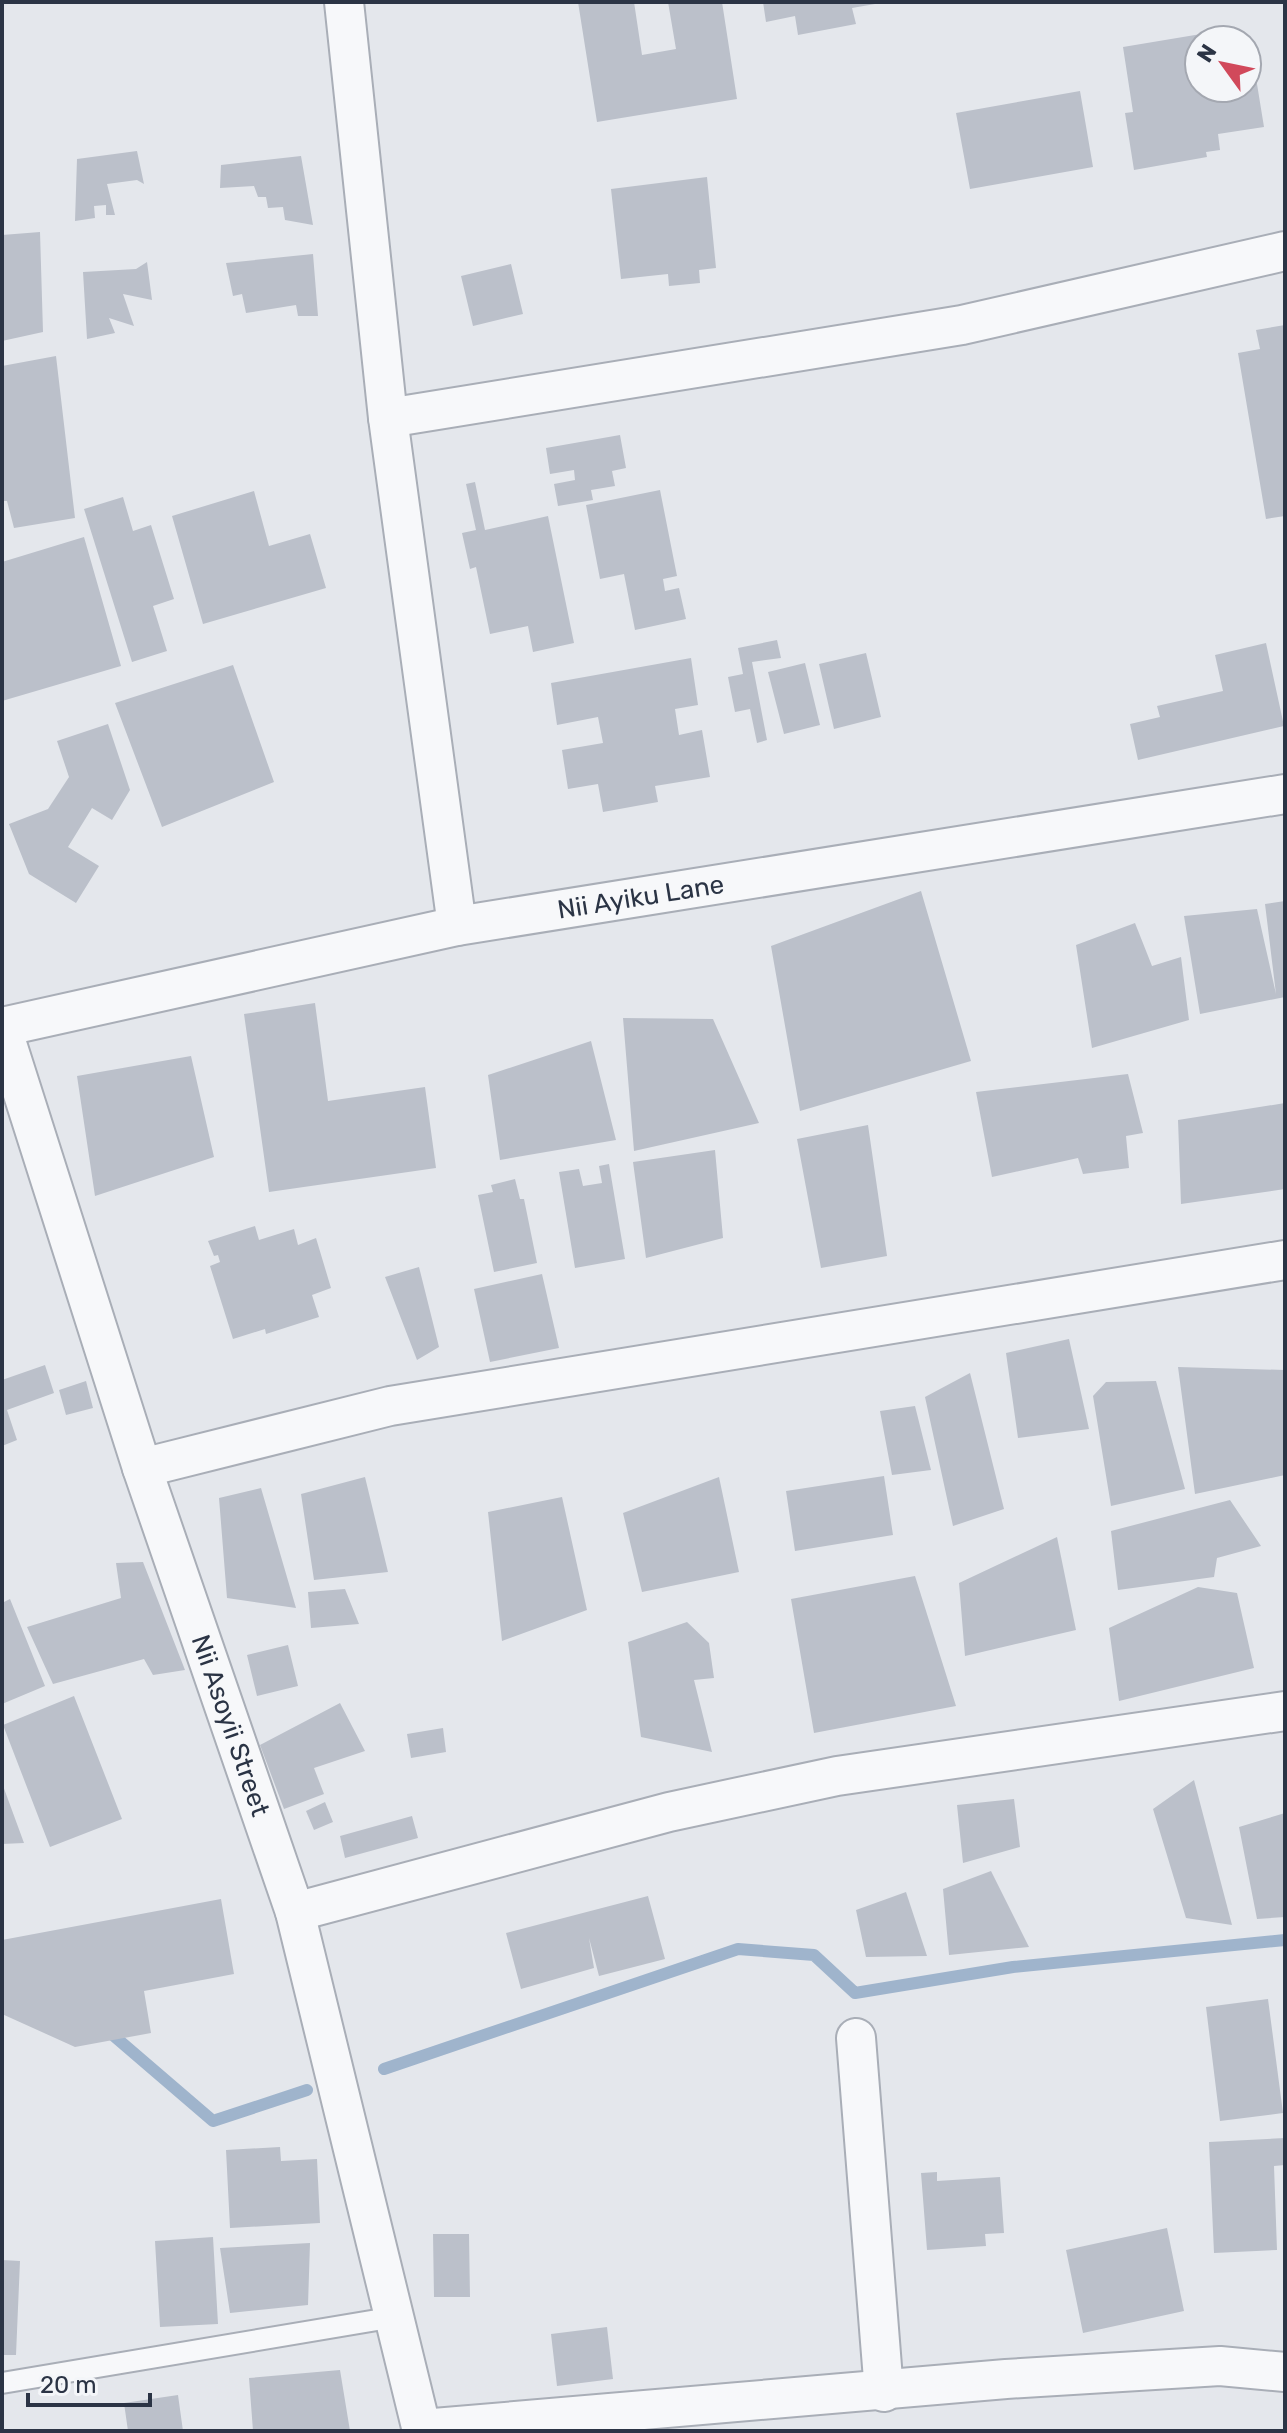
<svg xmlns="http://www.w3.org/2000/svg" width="1287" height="2433" font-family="Rubik,sans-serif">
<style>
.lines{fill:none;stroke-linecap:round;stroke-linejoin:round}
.stream{stroke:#9fb4cc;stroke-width:12}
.building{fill:#bbc0ca}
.lane-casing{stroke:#a9aeb7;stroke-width:24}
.street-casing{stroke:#a9aeb7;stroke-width:42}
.lane{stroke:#f7f8fa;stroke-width:20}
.street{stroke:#f7f8fa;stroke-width:38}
.labels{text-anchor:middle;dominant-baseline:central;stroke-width:6;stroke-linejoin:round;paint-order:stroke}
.street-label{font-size:26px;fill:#2b3445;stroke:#f4f6f9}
</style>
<rect width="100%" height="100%" fill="#e4e7ec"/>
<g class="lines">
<path class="stream" d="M107 2030 213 2121 307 2090
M384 2069 738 1949 814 1955 855 1993 1013 1967 1285 1940"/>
</g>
<path class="building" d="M578 2H634L642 55 676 49 668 2H722L737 99 597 122Z
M763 2H875V4L852 8 856 24 798 35 795 16 766 22Z
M1231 29 1233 40H1199V88H1247V42L1250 41 1264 127 1218 134 1220 150 1206 152 1207 157 1134 170 1125 113 1133 112 1123 47Z
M1080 91 1093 167 970 189 956 113Z
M137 151 144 184 137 180 107 184 115 215H106V205L94 206 95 218 75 221 77 159Z
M301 156 313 225 285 220 283 207 268 208 266 197H258L254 186 220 188 221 165Z
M707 177 716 268 699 270 700 283 669 286 668 274 621 279 611 189Z
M40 232 43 332 2 341V235Z
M313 254 318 316H298L296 305 246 313 242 294 233 296 226 263Z
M147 262 152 300 123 294 134 326 109 318 115 333 87 339 83 272 136 269Z
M511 264 523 314 473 326 461 276Z
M1285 325V516L1266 519 1238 353 1260 349 1256 330Z
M56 356 75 518 14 528 7 501H2V366Z
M620 435 626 468 612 471 615 486 591 490 593 500 558 506 554 484 575 480 574 470 550 474 546 448Z
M475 482 485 530 548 516 574 643 533 652 528 626 490 634 476 567 470 569 462 533 476 530 466 484Z
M660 490 677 576 663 579 665 591 679 588 686 619 635 630 624 574 600 579 586 505Z
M254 491 269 546 310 534 326 588 203 624 172 516Z
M123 497 133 531 151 525 174 599 153 606 167 651 132 662 84 509Z
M84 537 121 666 2 701V562Z
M777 640 781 658 752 662 767 740 757 743 750 709 735 712 728 677 743 674 738 648Z
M1266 643 1284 726 1138 760 1130 724 1160 717 1157 706 1223 691 1215 655Z
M866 653 881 717 834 729 819 664Z
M691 658 698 705 675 709 679 735 702 730 710 777 655 786 658 802 603 812 598 784 568 789 562 750 603 743 598 717 557 725 551 683Z
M805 663 820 725 784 734 768 672Z
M233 665 274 782 162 827 115 703Z
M108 724 130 790 112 820 92 808 68 847 99 866 76 903 29 874 9 824 48 809 69 777 57 741Z
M921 891 971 1061 800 1111 771 946Z
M1285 901V997L1200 1014 1184 916 1257 909 1276 994 1265 904Z
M1135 923 1152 966 1181 957 1189 1020 1092 1048 1076 945Z
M315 1003 328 1101 425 1087 436 1168 269 1192 244 1014Z
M623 1018 713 1019 759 1123 634 1151Z
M591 1041 616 1140 500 1160 488 1075Z
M191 1056 214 1157 95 1196 77 1076Z
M1128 1074 1143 1133 1126 1136 1129 1168 1083 1174 1078 1158 992 1177 976 1092Z
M1285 1103V1189L1181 1204 1178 1120Z
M868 1125 887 1256 821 1268 797 1139Z
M715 1150 723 1238 646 1258 633 1162Z
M609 1164 625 1259 575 1268 559 1172 579 1169 583 1186 602 1183 599 1166Z
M515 1179 520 1199H524L537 1263 494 1272 478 1195 493 1192 491 1185Z
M255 1226 259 1240 294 1229 298 1245 316 1238 331 1288 312 1295 319 1317 266 1334 265 1329 233 1339 210 1266 220 1262 218 1255 214 1256 208 1241Z
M419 1267 439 1347 417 1360 385 1277Z
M542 1274 559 1348 490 1362 474 1289Z
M1069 1339 1089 1429 1018 1438 1006 1353Z
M45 1365 54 1393 7 1410 17 1440 2 1446V1380Z
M1178 1367 1285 1370V1475L1195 1494Z
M970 1373 1004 1509 953 1526 925 1397Z
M86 1381 93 1408 66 1415 59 1390Z
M1156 1381 1185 1489 1111 1506 1093 1396 1106 1382Z
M915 1406 931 1470 892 1475 880 1411Z
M884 1476 893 1535 795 1551 786 1491Z
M365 1477 388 1572 314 1580 301 1494Z
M719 1477 739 1572 642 1592 623 1513Z
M261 1488 296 1608 227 1598 219 1498Z
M562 1497 587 1610 502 1641 488 1512Z
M1230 1500 1261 1546 1217 1558 1214 1577 1118 1590 1111 1531Z
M1057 1537 1076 1630 965 1656 959 1583Z
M143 1562 185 1670 153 1675 144 1659 53 1684 27 1627 121 1598 116 1563Z
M915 1576 956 1706 814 1733 791 1599Z
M1198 1587 1237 1593 1254 1668 1119 1701 1109 1628Z
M345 1589 359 1624 311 1628 308 1592Z
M10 1599 45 1686 2 1704V1603Z
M687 1622 709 1643 714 1678 694 1680 712 1752 641 1737 628 1642Z
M288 1645 298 1686 257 1696 247 1655Z
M74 1696 122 1819 50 1847 3 1725Z
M340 1703 365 1751 314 1768 324 1794 284 1809 260 1745Z
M443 1728 446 1752 411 1758 407 1734Z
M1194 1780 1232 1925 1186 1918 1153 1809Z
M2 1783 24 1843 2 1844Z
M1014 1799 1020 1847 963 1863 957 1805Z
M325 1802 333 1822 314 1830 306 1811Z
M1285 1813V1917L1257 1919 1239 1827Z
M412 1816 418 1838 345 1858 340 1836Z
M991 1871 1029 1947 949 1955 943 1889Z
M906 1892 927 1956 866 1957 856 1910Z
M648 1896 665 1959 599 1976 589 1938 594 1968 521 1989 506 1933Z
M221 1899 234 1974 144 1991 151 2033 75 2047 2 2014V1940Z
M1268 1999 1283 2113 1220 2121 1206 2007Z
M1285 2138V2165L1274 2166 1277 2250 1214 2253 1209 2142Z
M280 2147 281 2161 317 2159 320 2223 230 2228 226 2150Z
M937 2172V2181L1000 2177 1004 2233 985 2234 986 2246 927 2250 921 2173Z
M1167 2228 1184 2311 1083 2333 1066 2250Z
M433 2234H469L470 2297H434Z
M213 2237 218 2324 160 2327 155 2241Z
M310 2243 308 2305 230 2313 220 2248Z
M2 2260 20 2261 16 2355H2Z
M607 2327 613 2379 557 2386 551 2334Z
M340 2370 350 2431H253L249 2378Z
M178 2395 183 2431H128L124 2403Z"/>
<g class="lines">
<defs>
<path id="lane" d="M2 2383 395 2317"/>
<g id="street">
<path d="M344 2 388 418 457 926"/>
<path d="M388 418 962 325 1285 251"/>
<path id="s1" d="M2 1027 457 926 1285 794"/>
<path id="s2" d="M2 1028 142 1468 295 1912 422 2431"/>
<path d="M142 1468 390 1406 1285 1260"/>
<path d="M295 1912 669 1812 837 1776 1285 1711"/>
<path d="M856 2038 884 2392"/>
<path d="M422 2429 1006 2379 1220 2366 1285 2372"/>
</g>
</defs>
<use href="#lane" class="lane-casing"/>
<use href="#street" class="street-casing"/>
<use href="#lane" class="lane"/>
<use href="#street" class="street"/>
</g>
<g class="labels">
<g class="street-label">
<text stroke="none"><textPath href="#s1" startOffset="652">Nii Ayiku Lane</textPath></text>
<text stroke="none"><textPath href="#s2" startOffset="734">Nii Asoyii Street</textPath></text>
</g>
</g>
<rect width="1287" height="2433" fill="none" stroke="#2b3445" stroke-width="8"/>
<g transform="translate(1223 64) rotate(303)"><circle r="38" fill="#f4f6f9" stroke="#a4a8b1" stroke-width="2"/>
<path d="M0-6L14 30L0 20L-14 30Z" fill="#d1495b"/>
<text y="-12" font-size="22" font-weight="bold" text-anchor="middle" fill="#2b3445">N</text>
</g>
<path d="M28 2393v12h122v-12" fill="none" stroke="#2b3445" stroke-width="4"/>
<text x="40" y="2393" font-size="24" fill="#2b3445" stroke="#f4f6f9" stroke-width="6" paint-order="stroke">20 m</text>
</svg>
